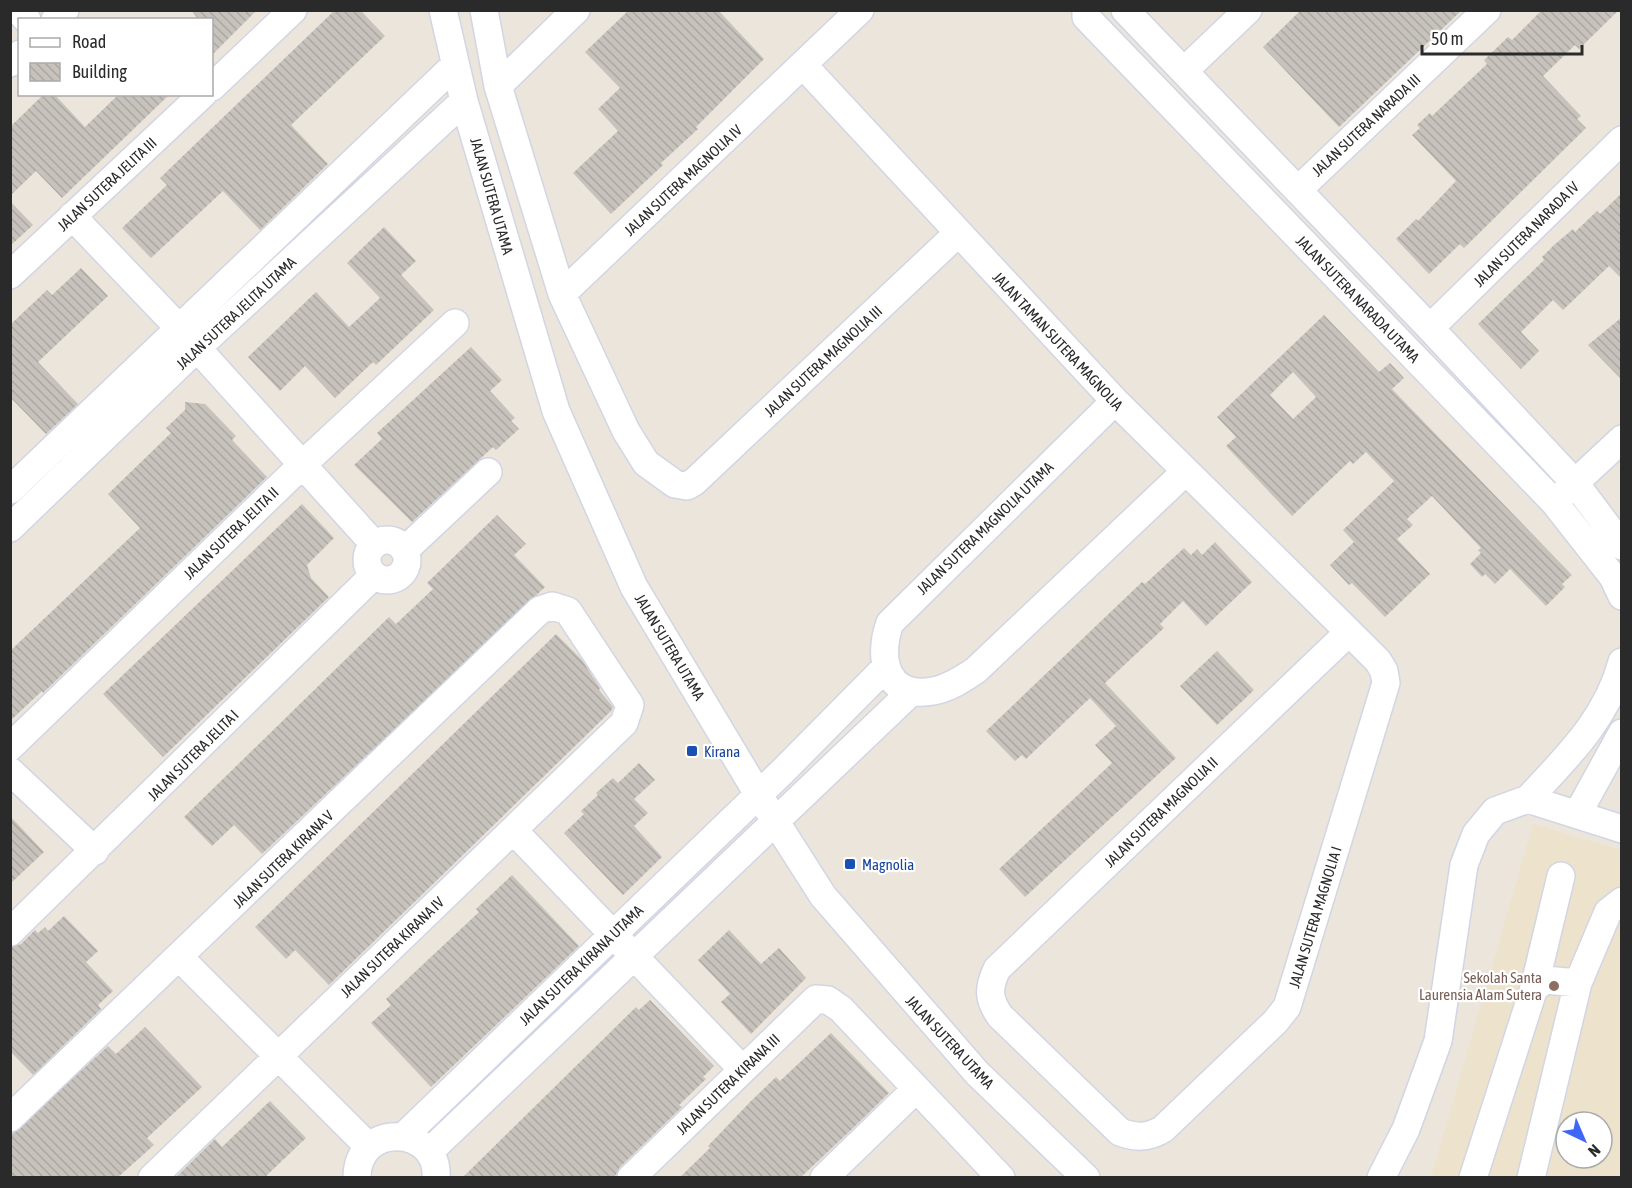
<svg xmlns="http://www.w3.org/2000/svg" width="1632" height="1188" font-family="'Asap Condensed',sans-serif">
<style>
.education{fill:#ede2cc;fill-rule:evenodd}
.building{fill:url(#building-back-hatch);fill-rule:evenodd}
.lines{fill:none;stroke-linecap:round;stroke-linejoin:round}
.minor-casing{stroke:#d2d5e3;stroke-width:30}
.minor{stroke:#fff;stroke-width:27}
.transit-dot{fill:#1a4fb4;stroke:#fff;stroke-width:2}
.education-dot{fill:#8d6e63;stroke:#fff;stroke-width:2}
.labels{text-anchor:middle;dominant-baseline:central;stroke-width:4.5;stroke-linejoin:round;paint-order:stroke}
.street-label{font-size:15px;fill:#2a2a2a;stroke:#fff}
.transit-label{font-size:15px;fill:#164399;stroke:#fff;text-anchor:start}
.education-label{font-size:15px;fill:#785e54;stroke:#fff;text-anchor:end}
</style>
<defs>
<pattern id="building-back-hatch" width="6" height="6" patternUnits="userSpaceOnUse" patternTransform="scale(1.5)"><rect width="6" height="6" fill="#c7c2bc"/><path d="M-1 5l2 2M0 0l6 6M5-1l2 2" fill="none" stroke="#aba7a2"/></pattern>
</defs>
<rect width="100%" height="100%" fill="#ece5dc"/>
<path class="education" d="M1533 824 1621 850V1177L1431 1178ZM1566 1122H1602V1158H1566Z"/>
<path class="building" d="M191 10H257L212 55V20H199Z
M335 10H360L385 36 291 125 328 164 260 230 223 191 151 258 122 228 167 185 160 178Z
M629 10H718L764 59 696 127 698 129 661 163 663 165 611 214 573 173 618 131 598 109 620 88 585 52Z
M1301 10H1462L1339 127 1263 47Z
M1542 10H1619L1579 49 1575 45 1543 76 1581 116 1577 119 1586 128 1464 248 1460 244 1429 274 1396 239 1416 219 1418 221 1456 181 1412 135 1420 128 1417 125 1430 113 1432 116 1487 64 1484 60 1508 37 1512 40Z
M44 94H54L85 127 119 94H170L62 198 36 171 10 196V127Z
M1622 193V279L1609 266 1563 310 1553 300 1521 332 1539 351 1521 369 1478 324 1544 260 1542 257 1554 245 1573 229 1575 232 1597 211 1600 214Z
M10 201 33 225 10 246Z
M384 227 416 261 401 275 434 310 376 365 373 362 335 398 305 366 280 391 248 357 316 292 349 327 362 315 380 298 347 263Z
M81 268 108 296 38 362 78 404 46 434 10 397V325L47 290 52 295Z
M1324 315 1379 372 1390 363 1404 378 1392 389 1572 575 1562 584 1565 587 1546 606 1510 569 1495 584 1485 574 1482 577 1470 564 1481 553 1478 550 1481 548 1432 496 1407 519 1413 525 1397 539 1430 574 1385 617 1352 583 1349 585 1330 565 1354 542 1343 530 1394 481 1366 452 1353 464 1350 461 1292 516 1226 446 1236 437 1217 417ZM1293 372 1316 397 1293 419 1270 395Z
M1622 317V380L1588 345Z
M471 347 502 380 490 391 515 418 511 421 519 429 496 450 493 447 412 522 354 465 382 439 377 433Z
M185 402 205 404 236 436 232 440 267 477 43 693 42 691 10 721V651L140 528 108 494 171 433 166 428 185 410Z
M302 504 334 538 307 565 311 578 329 597 163 757 103 694Z
M497 515 526 544 514 555 545 587 262 854 234 825 212 846 184 817 389 617 396 624 433 589 427 583Z
M1215 542 1252 582 1206 626 1183 601 1160 624 1164 628 1105 683 1176 758 1025 897 999 869 1112 763 1095 745 1116 726 1090 698 1026 759 1022 755 1015 761 986 731 1142 582 1145 584 1184 548 1191 555 1197 549 1202 555Z
M556 634 582 660 600 688 599 690 613 707 611 711 329 985 295 950 286 959 255 927Z
M1217 651 1254 690 1217 725 1180 686Z
M639 763 655 780 634 799 648 813 634 826 662 857 623 895 564 833 584 814 581 811 598 795 596 793 613 778 618 783Z
M10 816 44 852 10 884Z
M512 875 579 946 431 1087 371 1023 391 1005 386 999 479 912 476 909Z
M64 916 98 951 86 962 113 991 98 1005 101 1009 33 1075 10 1051V947L21 944 35 930 38 933 45 927 48 931Z
M729 930 761 964 779 948 806 978 751 1034 721 1002 730 994 698 960Z
M650 1000 714 1066 703 1077 706 1079 679 1105 682 1107 620 1167 614 1178H462L636 1007 639 1010Z
M145 1027 202 1087 147 1138 154 1145 117 1178H10V1136L108 1046 116 1054Z
M831 1033 889 1093 851 1130 800 1178H679L710 1148 708 1146 751 1101 776 1077 780 1081Z
M270 1101 306 1138 264 1178H175L215 1139 222 1147Z"/>
<g class="lines">
<defs>
<path id="minor" d="M18 10 27 20
M443 10 464 101 556 411 634 587 758 794 823 896 977 1073 1086 1178
M484 10 498 86 562 294 626 431 646 463 675 484 687 486 694 482 957 234
M1086 10V17L1554 502 1613 577 1622 596
M1125 10 1430 328 1575 483 1622 546
M55 20 65 10
M10 63 20 54
M804 66 1115 401 1349 632 1378 661 1384 671 1386 683 1287 1007 1275 1022 1163 1129C1148 1138 1136 1138 1120 1132L1000 1016C988 999 988 988 997 969L1349 632
M1184 71 1248 10
M498 86 576 10
M212 87 293 10
M1298 190 1487 10
M72 216 179 328 374 544
M10 275 203 94
M562 294 860 10
M1430 328 1622 140
M1115 401 890 623C877 658 886 700 933 691 949 688 963 679 976 670L1185 472
M10 490 455 65
M1563 494 1622 439
M10 528 197 348 464 101
M367 560a20 20 0 1 1 40 0a20 20 0 1 1-40 0Z
M405 550 488 472
M10 747 303 464 455 323
M10 771 95 851
M1528 799C1567 757 1607 719 1622 662
M1578 813 1622 733
M514 831 742 1069
M10 932 373 576
M180 958 369 1147
M1534 988 1561 876
M10 1118 540 610 552 606 568 611 630 705 624 723 152 1178
M404 1136 783 771 885 668
M429 1152 911 692
M357 1178C357 1120 440 1126 436 1178
M631 1178 816 999 828 1000 841 1009 1001 1178
M824 1178 915 1090
M1381 1178 1406 1129 1438 1041 1464 865 1476 834 1495 811 1528 799 1622 829
M1473 1178 1534 988 1545 980 1578 983
M1531 1178 1578 983 1608 912 1622 901"/>
</defs>
<use href="#minor" class="minor-casing"/>
<use href="#minor" class="minor"/>
</g>
<g class="transit-dot">
<rect x="686" y="745" width="12" height="12" rx="3"/>
<rect x="844" y="858" width="12" height="12" rx="3"/>
</g>
<circle class="education-dot" cx="1554" cy="986" r="6"/>
<g class="labels">
<g class="street-label">
<text transform="translate(1366 125) rotate(-43)">JALAN SUTERA NARADA III</text>
<text transform="translate(683 180) rotate(-43)">JALAN SUTERA MAGNOLIA IV</text>
<text transform="translate(107 184) rotate(-43)">JALAN SUTERA JELITA III</text>
<text transform="translate(492 196) rotate(74)">JALAN SUTERA UTAMA</text>
<text transform="translate(1526 234) rotate(-45)">JALAN SUTERA NARADA IV</text>
<text transform="translate(1358 299) rotate(46)">JALAN SUTERA NARADA UTAMA</text>
<text transform="translate(236 313) rotate(-43)">JALAN SUTERA JELITA UTAMA</text>
<text transform="translate(1058 341) rotate(47)">JALAN TAMAN SUTERA MAGNOLIA</text>
<text transform="translate(823 361) rotate(-43)">JALAN SUTERA MAGNOLIA III</text>
<text transform="translate(985 528) rotate(-44)">JALAN SUTERA MAGNOLIA UTAMA</text>
<text transform="translate(231 533) rotate(-44)">JALAN SUTERA JELITA II</text>
<text transform="translate(670 647) rotate(59)">JALAN SUTERA UTAMA</text>
<text transform="translate(193 755) rotate(-45)">JALAN SUTERA JELITA I</text>
<text transform="translate(1161 812) rotate(-44)">JALAN SUTERA MAGNOLIA II</text>
<text transform="translate(283 859) rotate(-44)">JALAN SUTERA KIRANA V</text>
<text transform="translate(1315 917) rotate(-73)">JALAN SUTERA MAGNOLIA I</text>
<text transform="translate(392 947) rotate(-44)">JALAN SUTERA KIRANA IV</text>
<text transform="translate(581 965) rotate(-44)">JALAN SUTERA KIRANA UTAMA</text>
<text transform="translate(950 1042) rotate(47)">JALAN SUTERA UTAMA</text>
<text transform="translate(728 1084) rotate(-44)">JALAN SUTERA KIRANA III</text>
</g>
<g class="transit-label">
<text x="704" y="751">Kirana</text>
<text x="862" y="864">Magnolia</text>
</g>
<g class="education-label">
<text x="1542" y="977">Sekolah Santa<tspan x="1542" dy="17">Laurensia Alam Sutera</tspan></text>
</g>
</g>
<rect width="1632" height="1188" fill="none" stroke="#2a2a2a" stroke-width="24"/>
<rect x="18" y="18" width="195" height="78" fill="#ffffff" stroke="#aaaaaa" stroke-width="1.5"/>
<rect x="30" y="38" width="30" height="9" fill="#ffffff" stroke="#aaaaaa" stroke-width="1.5"/>
<text x="72" y="48" font-size="18" fill="#2a2a2a">Road</text>
<rect x="30" y="63" width="30" height="18" fill="url(#building-back-hatch)" stroke="#aaaaaa" stroke-width="1.5"/>
<text x="72" y="78" font-size="18" fill="#2a2a2a">Building</text>
<g transform="translate(1584 1140) rotate(136)"><circle r="28" fill="#ffffff" stroke="#aaaaaa" stroke-width="1.5"/>
<path d="M0-4.5L10 22L0 15L-10 22Z" fill="#3f66f6"/>
<text y="-9" font-size="16" font-weight="bold" text-anchor="middle" fill="#2a2a2a">N</text>
</g>
<path d="M1422 45v9h160v-9" fill="none" stroke="#2a2a2a" stroke-width="3"/>
<text x="1431" y="45" font-size="18" fill="#2a2a2a" stroke="#ffffff" stroke-width="4.5" paint-order="stroke">50 m</text>
</svg>
